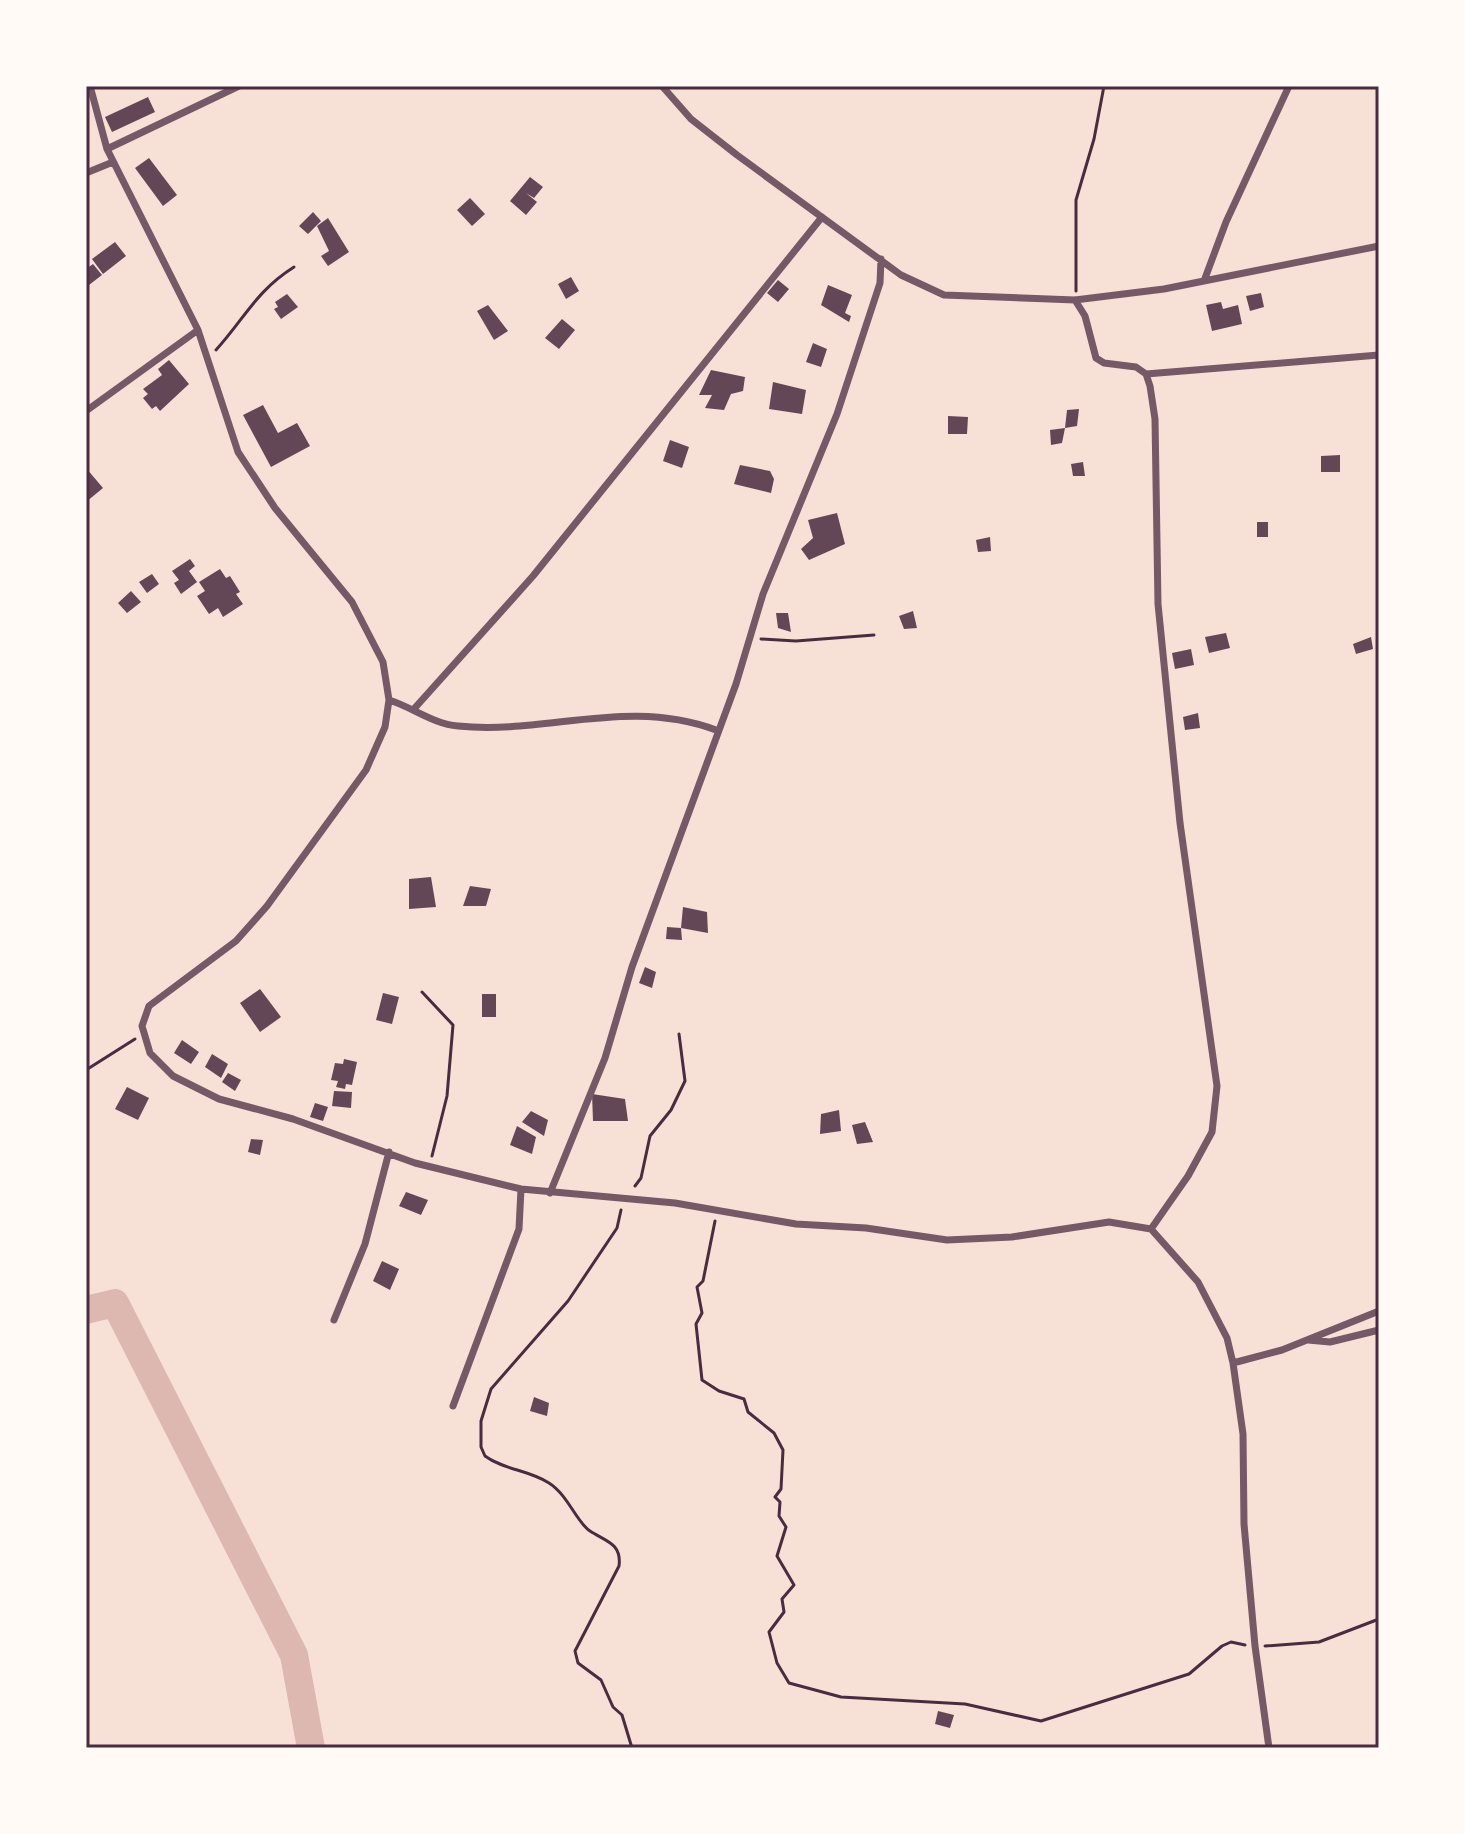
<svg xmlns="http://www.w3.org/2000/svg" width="1465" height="1834" font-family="'Archivo Narrow',sans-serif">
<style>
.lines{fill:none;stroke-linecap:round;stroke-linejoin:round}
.river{stroke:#dcb8b0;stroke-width:28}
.building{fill:#644757}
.path{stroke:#4a2c40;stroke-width:3}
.minor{stroke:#755966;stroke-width:7}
.neatline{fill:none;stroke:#4a2c40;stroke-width:3}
</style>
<rect width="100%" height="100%" fill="#f7e1d7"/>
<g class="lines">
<path class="river" d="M86 1310 115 1303 294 1655 311 1748"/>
</g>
<path class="building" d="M148 97 155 112 112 132 105 117Z
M149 158 177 195 163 206 135 168Z
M530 177 543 187 534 198 526 193 537 202 526 215 510 201Z
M470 198 485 214 472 226 457 210Z
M313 212 321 221 308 234 299 226Z
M328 218 349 252 328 266 321 256 329 251 317 226Z
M115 242 126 256 103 274 92 259Z
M93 264 102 275 89 285 86 269Z
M571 277 579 291 566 299 558 284Z
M778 280 789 289 778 302 767 293Z
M828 285 852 295 845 313 851 316 849 322 821 305Z
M1261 293 1264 307 1250 311 1246 296Z
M287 294 298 307 281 319 274 309 278 307 275 302Z
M1221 302 1223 309 1238 305 1242 324 1212 331 1206 305Z
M488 305 508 331 494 340 477 311Z
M562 319 575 330 559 349 545 338Z
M813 343 827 349 821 367 806 362Z
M169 360 189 384 160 411 156 406 152 409 143 398 148 394 143 389 162 375 158 369Z
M711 370 745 377 743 391 731 394 724 410 705 408 712 395H699Z
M773 382 806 390 802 414 769 409Z
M263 405 278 433 297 423 310 446 271 467 243 415Z
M1079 409 1077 426 1065 428 1062 443 1051 445 1050 430 1065 428 1067 410Z
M948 416 968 417 967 434H948Z
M670 440 689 447 682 468 663 461Z
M1340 455V472H1321V456Z
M1083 462 1085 476H1073L1071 464Z
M740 465 770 471 774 479 771 493 734 484Z
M86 468 103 488 86 502Z
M837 513 845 544 809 560 801 549 813 538 808 520Z
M1257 522H1268V537H1257Z
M990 537 991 551 978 552 976 540Z
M190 559 195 566 189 571 197 582 181 594 174 583 179 580 172 571Z
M220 569 226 578 230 576 240 592 236 594 243 604 223 617 218 608 209 614 197 596 205 591 199 582Z
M152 574 159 584 147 593 139 582Z
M131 591 141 602 127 613 118 603Z
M913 611 917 628 904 629 899 616Z
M776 613H788L791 632 778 628Z
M1226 633 1230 648 1209 653 1205 637Z
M1371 637 1373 649 1356 654 1353 644Z
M1191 649 1194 665 1175 669 1172 653Z
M1198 713 1200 728 1185 730 1183 717Z
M431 877 436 907 409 909V879Z
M470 886 491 889 486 906H463Z
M683 907 707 912 708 933 681 928Z
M667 927 681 928 682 940 666 939Z
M645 967 656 972 652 988 639 983Z
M260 989 281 1017 260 1032 240 1003Z
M383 993 399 997 392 1024 376 1020Z
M482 994H496V1017H482Z
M182 1040 199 1052 191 1064 174 1053Z
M212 1054 228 1064 221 1078 205 1067Z
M344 1059 357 1062 352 1085 346 1084 345 1089 336 1087 338 1081 331 1080 335 1063 343 1064Z
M228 1073 241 1080 235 1091 222 1082Z
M127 1087 149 1098 138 1120 115 1109Z
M334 1091 352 1092 351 1108 332 1106Z
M592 1094 625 1099 628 1121H593Z
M315 1103 328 1107 323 1121 310 1117Z
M839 1110 841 1131 820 1134 821 1114Z
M531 1111 548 1120 544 1136 522 1122Z
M865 1122 873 1142 857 1144 852 1125Z
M517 1126 536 1137 532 1154 510 1145Z
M251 1139 263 1140 260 1155 248 1152Z
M406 1192 428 1200 421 1215 399 1206Z
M382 1261 399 1269 390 1290 373 1281Z
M534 1397 549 1403 547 1416 530 1411Z
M938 1711 954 1715 950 1728 935 1724Z"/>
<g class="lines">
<path class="path" d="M1076 291V200L1094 139 1104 86
M216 350C245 318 256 291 294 267
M761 639 796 641 874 635
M422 992 453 1025 447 1096 432 1156
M86 1070 135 1039
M635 1186 641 1178 650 1136 671 1110 685 1081 679 1034
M621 1210 617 1228 568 1301 491 1389 481 1421V1447L485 1456C504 1470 529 1470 549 1483 568 1495 577 1523 590 1531 605 1541 622 1543 619 1566L575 1651 578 1663 601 1680 613 1707 622 1715 632 1748
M715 1221 703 1281 697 1287 702 1313 696 1324 702 1380 719 1391 744 1399 748 1412 774 1433 783 1450 781 1489 775 1497 780 1502 779 1516 786 1527 777 1556 794 1585 782 1599 784 1612 769 1632 777 1663 789 1683 841 1697 965 1704 1041 1721 1189 1674 1222 1646 1231 1642 1245 1645
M1265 1646 1319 1642 1379 1619"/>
<path class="minor" d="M90 86 107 149 198 330 238 452 275 508 352 602 383 662 389 700 385 727 366 770 267 906 236 941 149 1006 142 1026 150 1053 173 1076 219 1099 293 1119 415 1163 521 1189 675 1203 796 1224 866 1228 947 1240 1012 1237 1109 1222 1151 1229 1198 1282 1227 1338 1233 1363 1243 1434 1244 1524 1255 1646 1269 1748
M662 86 691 119 737 155 901 275 944 295 1075 300 1164 289 1379 246
M107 149 239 86
M86 173 113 162
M1204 281 1226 222 1289 86
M1075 300 1085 316 1096 358 1104 363 1136 367 1146 374 1150 386 1155 419 1158 604 1180 823 1217 1086 1212 1132 1188 1176 1151 1229
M1146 374 1379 355
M86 411 198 330
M389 700C412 707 433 724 458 726 546 735 627 697 716 730
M413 710 533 576 822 217
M550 1193 605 1058 632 967 736 684 763 594 837 414 880 283 881 259
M334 1320 365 1244 389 1152
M1308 1340 1330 1342 1379 1330
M1233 1363 1282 1350 1379 1311
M453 1406 519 1229 521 1189"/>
</g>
<rect width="1465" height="1834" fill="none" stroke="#fffaf5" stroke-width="176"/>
<rect x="88" y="88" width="1289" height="1658" class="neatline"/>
</svg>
